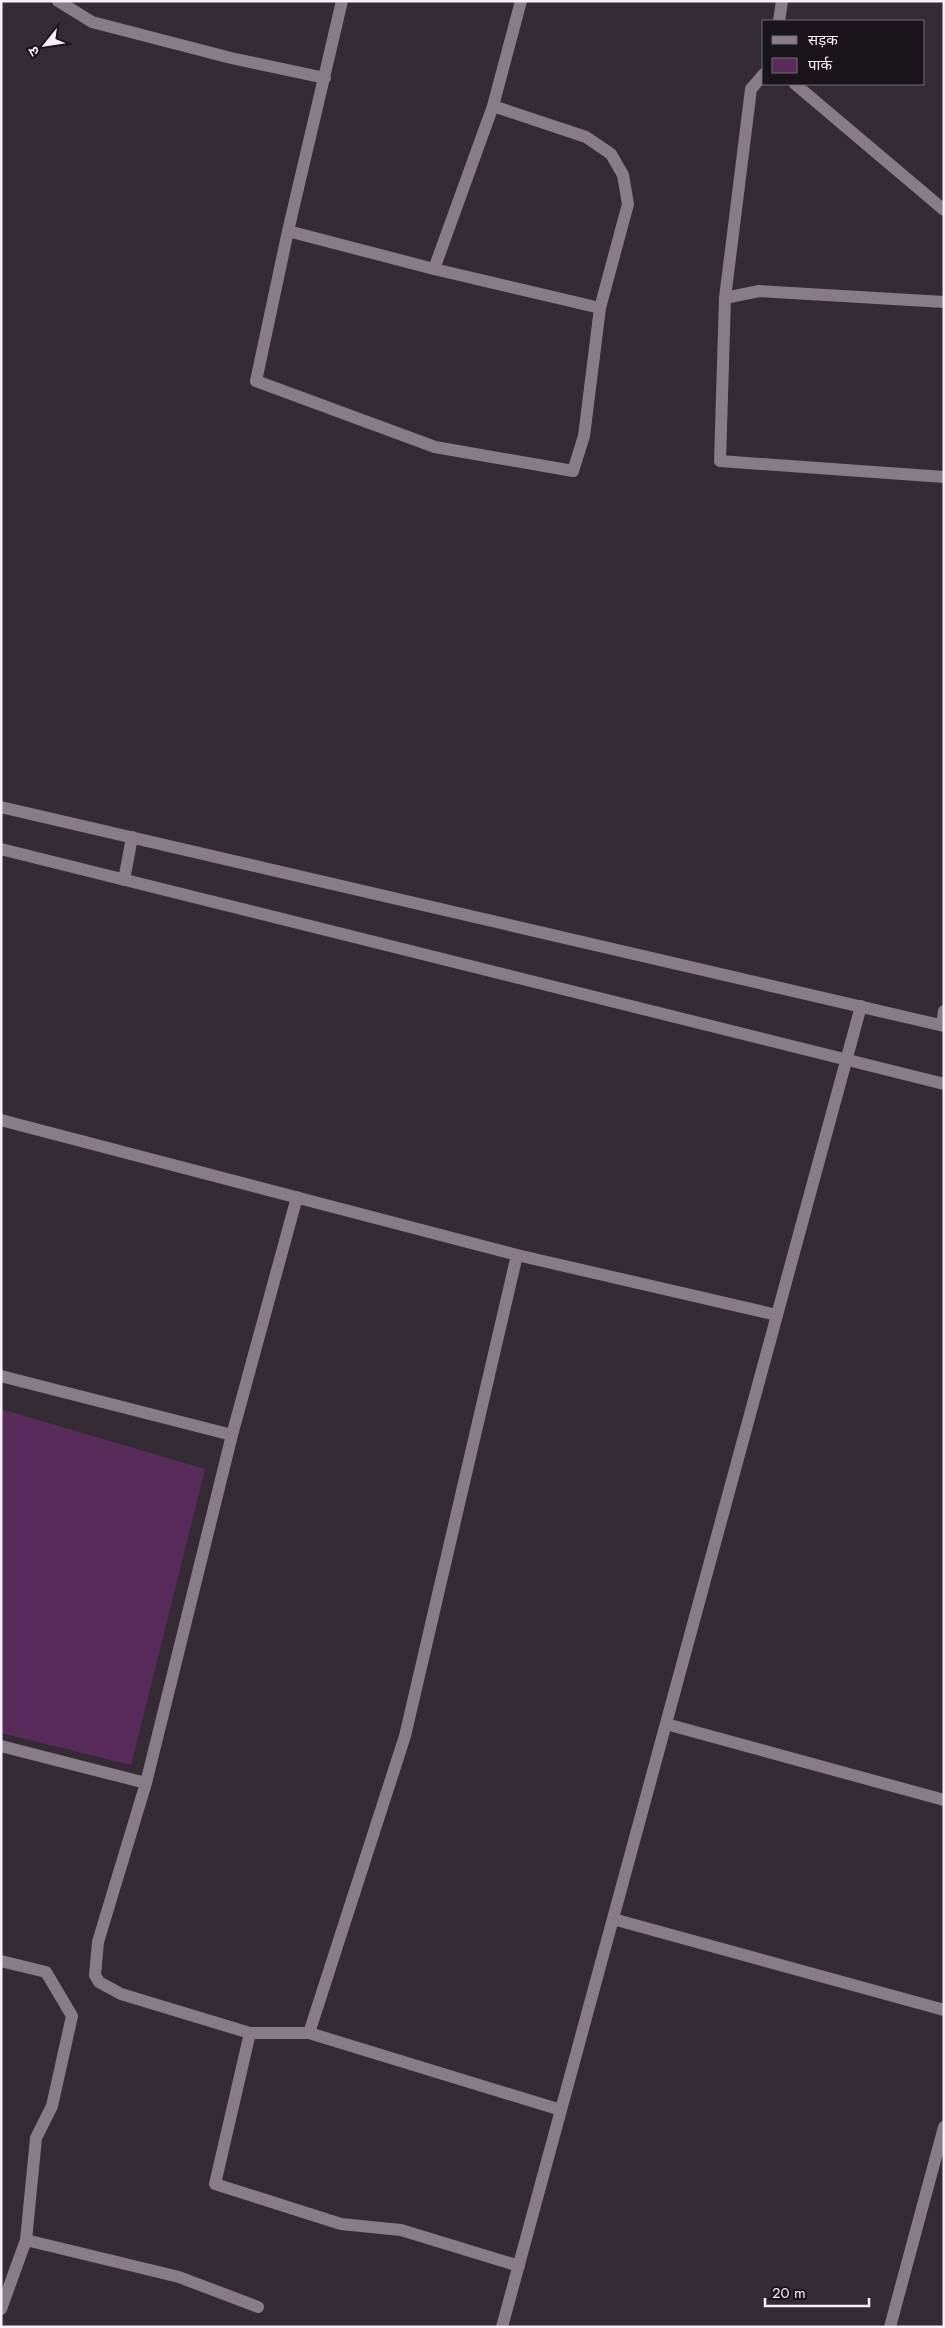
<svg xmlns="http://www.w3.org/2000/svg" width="945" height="2328" font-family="Jost,'Noto Sans Devanagari',sans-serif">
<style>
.green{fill:#582b5a}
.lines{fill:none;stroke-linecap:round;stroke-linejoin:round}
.street{stroke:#887c89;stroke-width:12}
.secondary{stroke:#887c89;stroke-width:12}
</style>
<rect width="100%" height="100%" fill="#352b35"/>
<path class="green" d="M1 1409 205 1469 131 1765 1 1733Z"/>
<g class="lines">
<path class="street" d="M58 1 92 22 231 58 325 78
M342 1 288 231 256 381 435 447 573 471 584 436 600 308 628 204 623 175 611 154 586 137 493 106
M779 21 782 1
M764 74 751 89 725 298 720 461 944 477
M795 84 944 210
M288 231 434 269 600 308
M434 269 493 106 521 1
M725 298 759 291 944 302
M942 1025 944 1011
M1 1120 517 1255 777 1315
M297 1197 232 1435 146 1783 98 1942 95 1975 99 1982 121 1994 250 2033H309L561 2110
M1 1376 232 1435
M666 1724 944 1800
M1 1746 146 1783
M613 1919 944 2010
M1 1961 46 1972 72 2016 52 2106 36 2138 26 2240 1 2309
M250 2033 215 2184 341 2224 401 2230 519 2266
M309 2033 405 1736 517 1255
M26 2240 179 2277 258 2307
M502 2327 861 1006
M890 2327 944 2127"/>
<path class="secondary" d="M1 807 944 1026
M1 849 944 1084
M124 880 132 837"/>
</g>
<rect width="945" height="2328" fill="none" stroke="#f7f0f7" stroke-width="5"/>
<rect x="762" y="20" width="162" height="65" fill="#1a151a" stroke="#726d72"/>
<rect x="772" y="36" width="25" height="8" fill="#887c89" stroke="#726d72"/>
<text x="808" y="45" font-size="15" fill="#f7f0f7">सड़क</text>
<rect x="772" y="58" width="25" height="15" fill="#582b5a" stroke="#726d72"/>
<text x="808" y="70" font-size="15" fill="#f7f0f7">पार्क</text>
<g transform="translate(45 45) rotate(240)" stroke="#1a151a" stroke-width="4" paint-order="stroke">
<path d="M0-4L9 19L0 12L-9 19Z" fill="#f7f0f7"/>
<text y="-8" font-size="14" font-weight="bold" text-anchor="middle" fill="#f7f0f7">उ</text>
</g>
<path d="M765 2298v8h104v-8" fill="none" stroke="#f7f0f7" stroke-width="2.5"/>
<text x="772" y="2298" font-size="15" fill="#f7f0f7" stroke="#1a151a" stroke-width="4" paint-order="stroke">20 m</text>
</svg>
